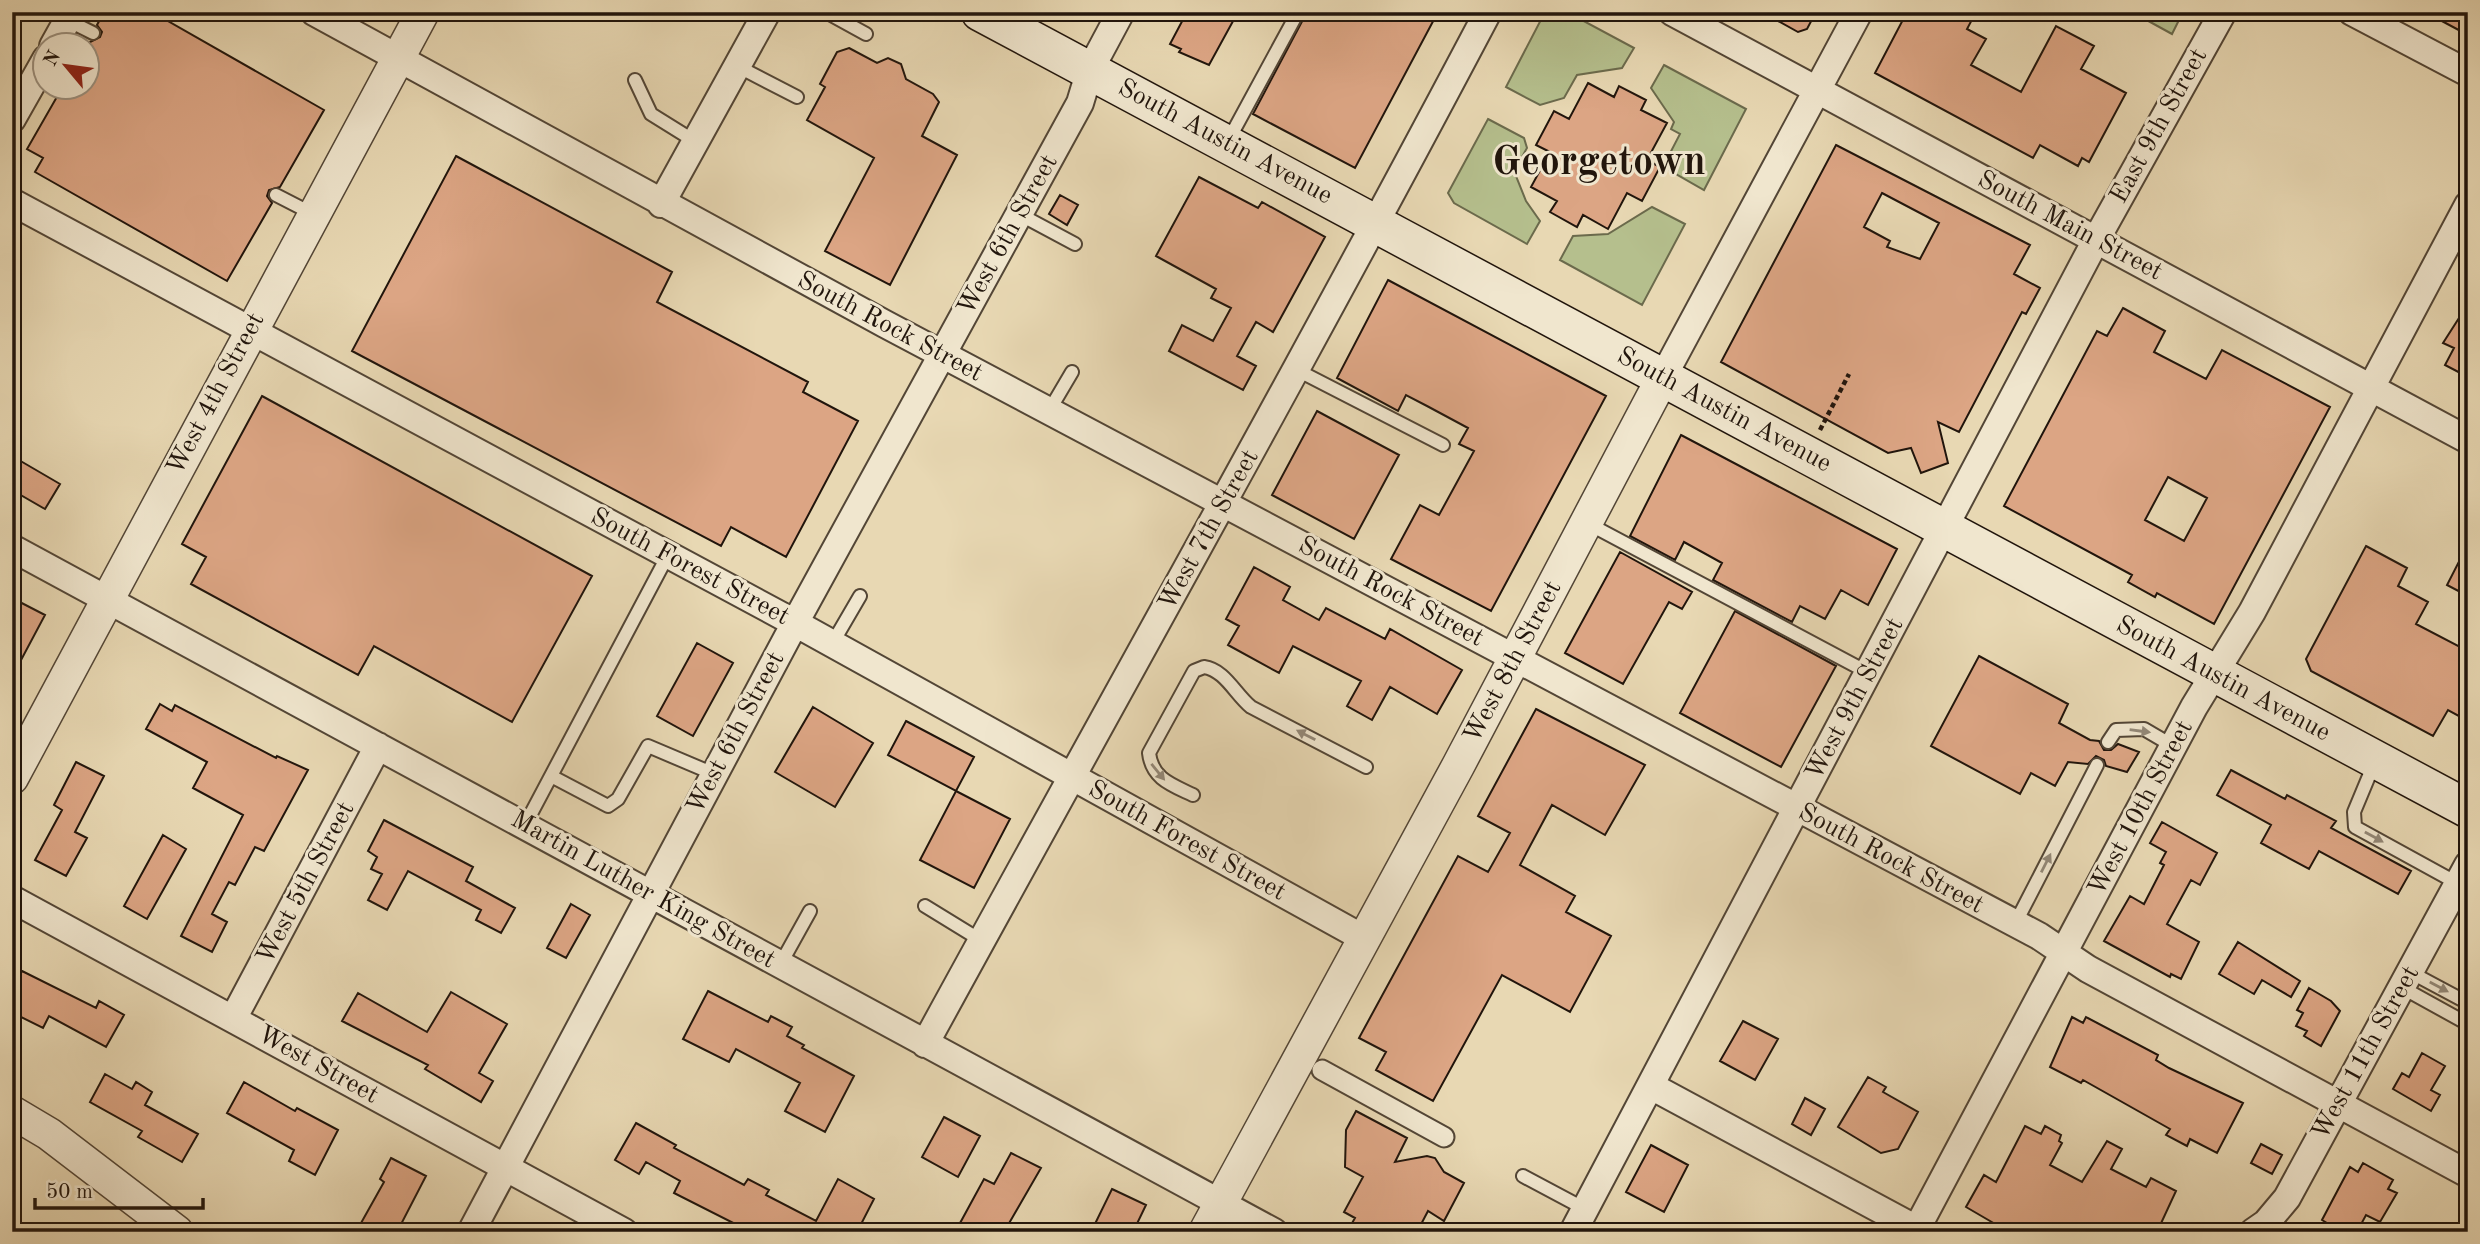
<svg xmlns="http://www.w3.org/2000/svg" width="2480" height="1244" font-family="'Old Standard TT',serif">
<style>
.green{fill:#b5bf8d;stroke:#6b6a4c;stroke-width:2}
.building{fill:#dca584;stroke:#21150c;stroke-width:2;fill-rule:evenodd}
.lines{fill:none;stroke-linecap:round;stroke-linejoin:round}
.service-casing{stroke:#534636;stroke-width:16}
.pedestrian-casing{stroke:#534636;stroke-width:23}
.minor-casing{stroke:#534636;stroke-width:30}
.tertiary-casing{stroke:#534636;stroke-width:35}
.secondary-casing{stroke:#21150c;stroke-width:40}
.path{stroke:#21150c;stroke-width:4.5;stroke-dasharray:5 3.5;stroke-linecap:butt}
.service{stroke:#f0e6ce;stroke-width:12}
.pedestrian{stroke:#f0e6ce;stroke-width:19}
.minor{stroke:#f0e6ce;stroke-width:26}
.tertiary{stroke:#f0e6ce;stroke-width:32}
.secondary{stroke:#f0e6ce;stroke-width:37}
.oneway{fill:#938877}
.labels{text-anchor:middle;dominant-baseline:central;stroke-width:6;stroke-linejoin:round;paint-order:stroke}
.street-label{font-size:26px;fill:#21150c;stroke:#f0e6ce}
.town-label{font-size:40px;font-weight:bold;fill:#21150c;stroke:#f0e6ce}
</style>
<rect width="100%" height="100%" fill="#e8d8b3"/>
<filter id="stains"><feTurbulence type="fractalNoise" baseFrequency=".00286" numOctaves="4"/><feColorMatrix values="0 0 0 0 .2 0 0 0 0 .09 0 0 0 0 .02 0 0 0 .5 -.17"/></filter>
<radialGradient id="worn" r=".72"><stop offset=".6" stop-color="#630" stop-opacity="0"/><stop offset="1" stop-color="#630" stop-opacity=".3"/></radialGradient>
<path class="green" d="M1545 12H1567L1634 48 1622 68 1577 75 1564 98 1540 105 1506 87Z
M2132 12H2183L2172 34Z
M1664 65 1746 109 1704 190 1669 170 1667 159 1680 134 1671 129 1674 122 1651 88Z
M1488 119 1524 138 1527 148 1514 171 1526 201 1540 221 1527 244 1454 203 1448 193Z
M1652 207 1685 224 1642 305 1560 260 1573 236 1608 234Z"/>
<path class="building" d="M104 12H152L324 110 280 187 269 190 267 196 272 203 227 281 35 172 43 158 27 149 62 88H88V43L100 37 102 32 97 25Z
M1187 12H1238L1209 65 1179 52 1181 49 1170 44Z
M1307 12H1438L1355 168 1253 114Z
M1762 12H1816L1807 29 1798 32Z
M1907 12H1976L1967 29 1986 39 1971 65 2021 92 2056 26 2094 46 2081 69 2126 93 2089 162 2082 158 2078 166 2040 145 2033 158 1875 73Z
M2425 12H2468V35Z
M849 48 877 63 888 58 901 64 906 79 933 94 939 102 922 136 957 155 890 285 825 251 874 158 807 120 825 87 820 84 837 52Z
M1588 83 1614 97 1619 86 1646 100 1641 110 1667 123 1647 160 1660 167 1642 201 1627 193 1608 229 1583 215 1577 227 1550 212 1557 201 1531 187 1550 152 1536 145 1554 111 1569 119Z
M1836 145 2030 245 2014 274 2040 288 2026 314 2022 312 1959 432 1938 422 1948 463 1921 473 1911 448 1888 453 1721 362ZM1882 193 1939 223 1920 259 1887 247 1890 241 1864 227Z
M456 156 672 272 657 302 808 382 803 392 858 421 786 557 731 527 721 546 352 351Z
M1199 177 1258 208 1262 202 1325 237 1273 332 1256 322 1237 356 1256 366 1243 390 1169 351 1182 325 1213 341 1231 308 1211 298 1216 289 1156 256Z
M1060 195 1078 205 1067 225 1049 214Z
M1388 280 1606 396 1491 611 1391 559 1420 505 1439 515 1474 451 1459 444 1468 428 1427 406 1406 395 1398 411 1337 378Z
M2468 304V377L2445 365 2454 348 2443 343Z
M2123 308 2165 331 2154 352 2206 379 2222 350 2330 407 2214 624 2157 593 2155 597 2128 582 2132 575 2004 506 2097 331 2107 336ZM2168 477 2207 498 2184 541 2145 520Z
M262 396 592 576 512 722 374 646 358 675 191 584 206 557 182 544Z
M1317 411 1399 455 1354 539 1272 495Z
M1681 435 1897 549 1868 605 1841 590 1825 619 1800 606 1792 622 1713 580 1722 563 1684 542 1675 560 1630 536Z
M12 456 60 484 45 509 12 490Z
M2468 544V596L2447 585Z
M2366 546 2407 568 2398 586 2428 602 2416 624 2468 651V721L2448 710 2433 736 2311 671 2306 659Z
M1620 552 1692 592 1682 609 1669 602 1623 684 1565 653Z
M1254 567 1290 587 1283 600 1319 620 1326 608 1385 639 1390 629 1462 670 1437 714 1390 687 1372 720 1347 706 1361 681 1293 646 1279 673 1228 645 1239 626 1226 619Z
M12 598 45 615 12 677Z
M1735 611 1836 666 1781 767 1680 713Z
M697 643 733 663 693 736 657 716Z
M1979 656 2068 704 2059 723 2090 740 2099 741 2104 750H2111L2118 744 2139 752 2127 772 2106 766 2104 760 2096 756 2088 764 2068 762 2055 786 2031 773 2020 794 1931 746Z
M160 704 172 711 175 705 276 758 277 756 308 770 264 851 255 847 235 885 229 882 212 914 227 922 212 952 181 936 243 815 193 788 207 762 146 729Z
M813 707 873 743 835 807 775 772Z
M1536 709 1645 765 1605 835 1552 805 1520 865 1575 896 1566 912 1611 936 1570 1012 1502 975 1433 1101 1376 1070 1386 1052 1359 1038 1458 856 1488 872 1510 833 1478 816Z
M906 721 974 757 956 791 888 755Z
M76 762 104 776 75 832 87 838 66 876 35 860 62 810 54 805Z
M2231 770 2285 799 2287 795 2336 821 2331 828 2411 871 2398 894 2319 851 2309 869 2261 843 2271 825 2217 795Z
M956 791 1010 819 974 888 920 860Z
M384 820 473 867 466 881 515 908 501 933 476 920 481 910 408 871 387 910 368 900 382 874 371 869 377 857 368 851Z
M2162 822 2217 853 2200 885 2191 880 2167 924 2199 942 2181 979 2171 974 2170 977 2104 941 2130 896 2144 904 2164 865 2160 863 2166 852 2150 843Z
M163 835 186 849 147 919 124 906Z
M571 904 590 915 566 958 547 948Z
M2238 942 2300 981 2291 997 2262 980 2254 994 2219 974Z
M22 971 96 1008 99 1001 124 1015 106 1047 49 1016 43 1028 15 1014 19 1005 12 1001V991Z
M2309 988 2331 1001 2340 1011 2321 1046 2304 1036 2307 1031 2296 1026 2303 1013 2297 1010Z
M708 991 768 1022 771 1016 792 1027 787 1036 804 1045 802 1048 854 1076 825 1132 785 1111 800 1083 736 1049 729 1062 683 1039Z
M451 992 507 1024 479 1073 493 1081 481 1102 425 1069 428 1065 342 1021 358 993 427 1032Z
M2072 1017 2083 1023 2086 1017 2158 1055 2156 1060 2169 1068 2243 1103 2217 1153 2190 1139 2187 1146 2166 1135 2170 1129 2083 1080 2081 1083 2050 1067Z
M1743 1021 1778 1039 1755 1080 1720 1061Z
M2422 1053 2445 1066 2431 1090 2440 1095 2431 1111 2393 1089 2402 1073 2409 1077Z
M105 1074 132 1089 136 1082 152 1092 145 1105 198 1134 182 1162 138 1137 142 1131 90 1102Z
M1868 1077 1886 1087 1883 1092 1918 1112 1898 1149 1881 1153 1838 1127Z
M244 1082 295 1111 297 1108 338 1130 315 1175 289 1161 294 1150 227 1113Z
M1805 1098 1825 1109 1811 1135 1792 1124Z
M1356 1111 1407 1138 1395 1162 1427 1156 1435 1158 1444 1172 1464 1183 1444 1221 1428 1211 1417 1232H1363L1351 1225 1355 1218 1344 1212 1363 1177 1345 1167 1346 1130Z
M944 1117 980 1136 958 1177 922 1157Z
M636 1123 676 1145 674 1148 744 1185 748 1179 769 1190 766 1195 816 1221 838 1179 874 1199 857 1232H751L674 1193 680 1181 646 1162 639 1174 615 1160Z
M2025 1126 2041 1134 2045 1126 2061 1135 2059 1141 2062 1143 2050 1165 2082 1182 2107 1141 2122 1149 2111 1169 2146 1187 2151 1178 2176 1191 2157 1232H2009L1966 1207 1984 1175 1996 1182Z
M2261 1144 2282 1155 2272 1174 2251 1163Z
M1651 1145 1688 1165 1664 1212 1626 1192Z
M1011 1153 1041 1168 1004 1232H971L959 1225 984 1179 994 1184Z
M391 1158 426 1176 397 1232H356L384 1182 380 1179Z
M2363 1163 2393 1180 2388 1189 2397 1193 2380 1222 2366 1215 2358 1230 2348 1225 2342 1232 2322 1220 2350 1167 2358 1172Z
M1112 1189 1146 1205 1133 1232H1091Z"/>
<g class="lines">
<defs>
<path id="service" d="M826 12 866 34
M67 20 93 33
M737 66 797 97
M635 80 651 114 696 142
M1228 141 1298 12
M276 195 313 214
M1019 214 1075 244
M1297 370 1443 445
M1049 411 1072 372
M1587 523 1869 673
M832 644 860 596
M2108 742 2116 730 2144 729 2173 746
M2374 764 2354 812 2355 827 2457 883
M551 776 608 806 618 799 648 746 714 774
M1193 795C1172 785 1152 779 1149 753L1194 671 1204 667C1225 670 1235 694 1251 707L1366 767
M525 825 668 555
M925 906 982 941
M2015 924 2097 765
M780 965 810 911
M2410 972 2468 1003
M2401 987 2468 1024
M1523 1176 1585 1209"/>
<path id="pedestrian" d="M1322 1070 1444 1137"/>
<path id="minor" d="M314 12 885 324 2039 936 2088 969 2468 1174
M1672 12 2468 440
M2352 12 2468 73
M53 46 72 12
M12 119 46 59
M12 202 795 623 1365 939
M661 204 767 12
M1663 377 1859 12
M12 548 1274 1232
M12 899 624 1232
M233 1019 378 746
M925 1044C1113 700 1305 359 1488 12
M1651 1086 1922 1232
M471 1232 795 623 1080 103 1090 70 1121 12
M1573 1232 2096 240 2223 12
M1915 1232 2194 707 2252 612 2468 205
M2253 1232 2266 1223 2287 1198 2468 865"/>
<path id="tertiary" d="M12 778 423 12
M12 1112 49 1134 177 1232
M1205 1232 1458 766 1663 377"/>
<path id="secondary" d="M980 12 2468 809"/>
</defs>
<use href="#service" class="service-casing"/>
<use href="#pedestrian" class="pedestrian-casing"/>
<use href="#minor" class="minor-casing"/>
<use href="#tertiary" class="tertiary-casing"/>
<use href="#secondary" class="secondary-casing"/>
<path class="path" d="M1820 430 1849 374
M12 1229 17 1232"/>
<use href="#service" class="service"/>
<use href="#pedestrian" class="pedestrian"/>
<use href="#minor" class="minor"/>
<use href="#tertiary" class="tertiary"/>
<use href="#secondary" class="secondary"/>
</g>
<defs><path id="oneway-solid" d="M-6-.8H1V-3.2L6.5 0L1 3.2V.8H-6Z" transform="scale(1.75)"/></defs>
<g class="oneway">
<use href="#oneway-solid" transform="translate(2140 731) rotate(8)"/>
<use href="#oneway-solid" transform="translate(1306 735) rotate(-153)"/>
<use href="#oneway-solid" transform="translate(1158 772) rotate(51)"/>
<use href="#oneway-solid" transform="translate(2374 837) rotate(29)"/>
<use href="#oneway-solid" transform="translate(2046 863) rotate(-63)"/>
<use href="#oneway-solid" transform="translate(2439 987) rotate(28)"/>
</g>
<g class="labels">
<g class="street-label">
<text transform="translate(2159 126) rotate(-61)">East 9th Street</text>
<text transform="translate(1225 142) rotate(28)">South Austin Avenue</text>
<text transform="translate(2070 226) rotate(28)">South Main Street</text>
<text transform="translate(1008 235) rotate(-61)">West 6th Street</text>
<text transform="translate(890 327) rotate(28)">South Rock Street</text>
<text transform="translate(216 394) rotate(-62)">West 4th Street</text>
<text transform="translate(1724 410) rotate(28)">South Austin Avenue</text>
<text transform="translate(1209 530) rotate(-61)">West 7th Street</text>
<text transform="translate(690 567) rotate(28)">South Forest Street</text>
<text transform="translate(1391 592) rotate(28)">South Rock Street</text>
<text transform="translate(1513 662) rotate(-62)">West 8th Street</text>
<text transform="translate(2223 679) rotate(28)">South Austin Avenue</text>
<text transform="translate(1855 699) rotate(-62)">West 9th Street</text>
<text transform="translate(736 733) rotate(-62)">West 6th Street</text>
<text transform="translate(2141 808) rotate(-62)">West 10th Street</text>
<text transform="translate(1187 841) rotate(29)">South Forest Street</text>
<text transform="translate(1891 859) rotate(28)">South Rock Street</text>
<text transform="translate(306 883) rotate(-62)">West 5th Street</text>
<text transform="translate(643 890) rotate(29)">Martin Luther King Street</text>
<text transform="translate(2366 1053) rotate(-61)">West 11th Street</text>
<text transform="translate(318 1065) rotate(29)">West Street</text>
</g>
<g class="town-label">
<text x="1599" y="164">Georgetown</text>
</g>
</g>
<rect width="2480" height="1244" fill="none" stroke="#e8d8b3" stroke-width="42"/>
<rect x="14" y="14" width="2452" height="1216" fill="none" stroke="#21150c" stroke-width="3.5"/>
<rect x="21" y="21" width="2438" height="1202" fill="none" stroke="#21150c" stroke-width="2"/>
<g transform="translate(66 66) rotate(299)"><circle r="33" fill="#f0e6ce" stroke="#9d9280" stroke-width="2"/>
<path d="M0-5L12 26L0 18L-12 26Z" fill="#8f2418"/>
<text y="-10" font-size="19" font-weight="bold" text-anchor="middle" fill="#21150c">N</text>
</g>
<path d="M35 1198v10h168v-10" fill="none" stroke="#21150c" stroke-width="3.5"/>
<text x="46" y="1198" font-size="21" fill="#21150c" stroke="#f0e6ce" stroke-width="5" paint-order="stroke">50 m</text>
<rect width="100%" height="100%" filter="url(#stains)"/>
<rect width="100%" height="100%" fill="url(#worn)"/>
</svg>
